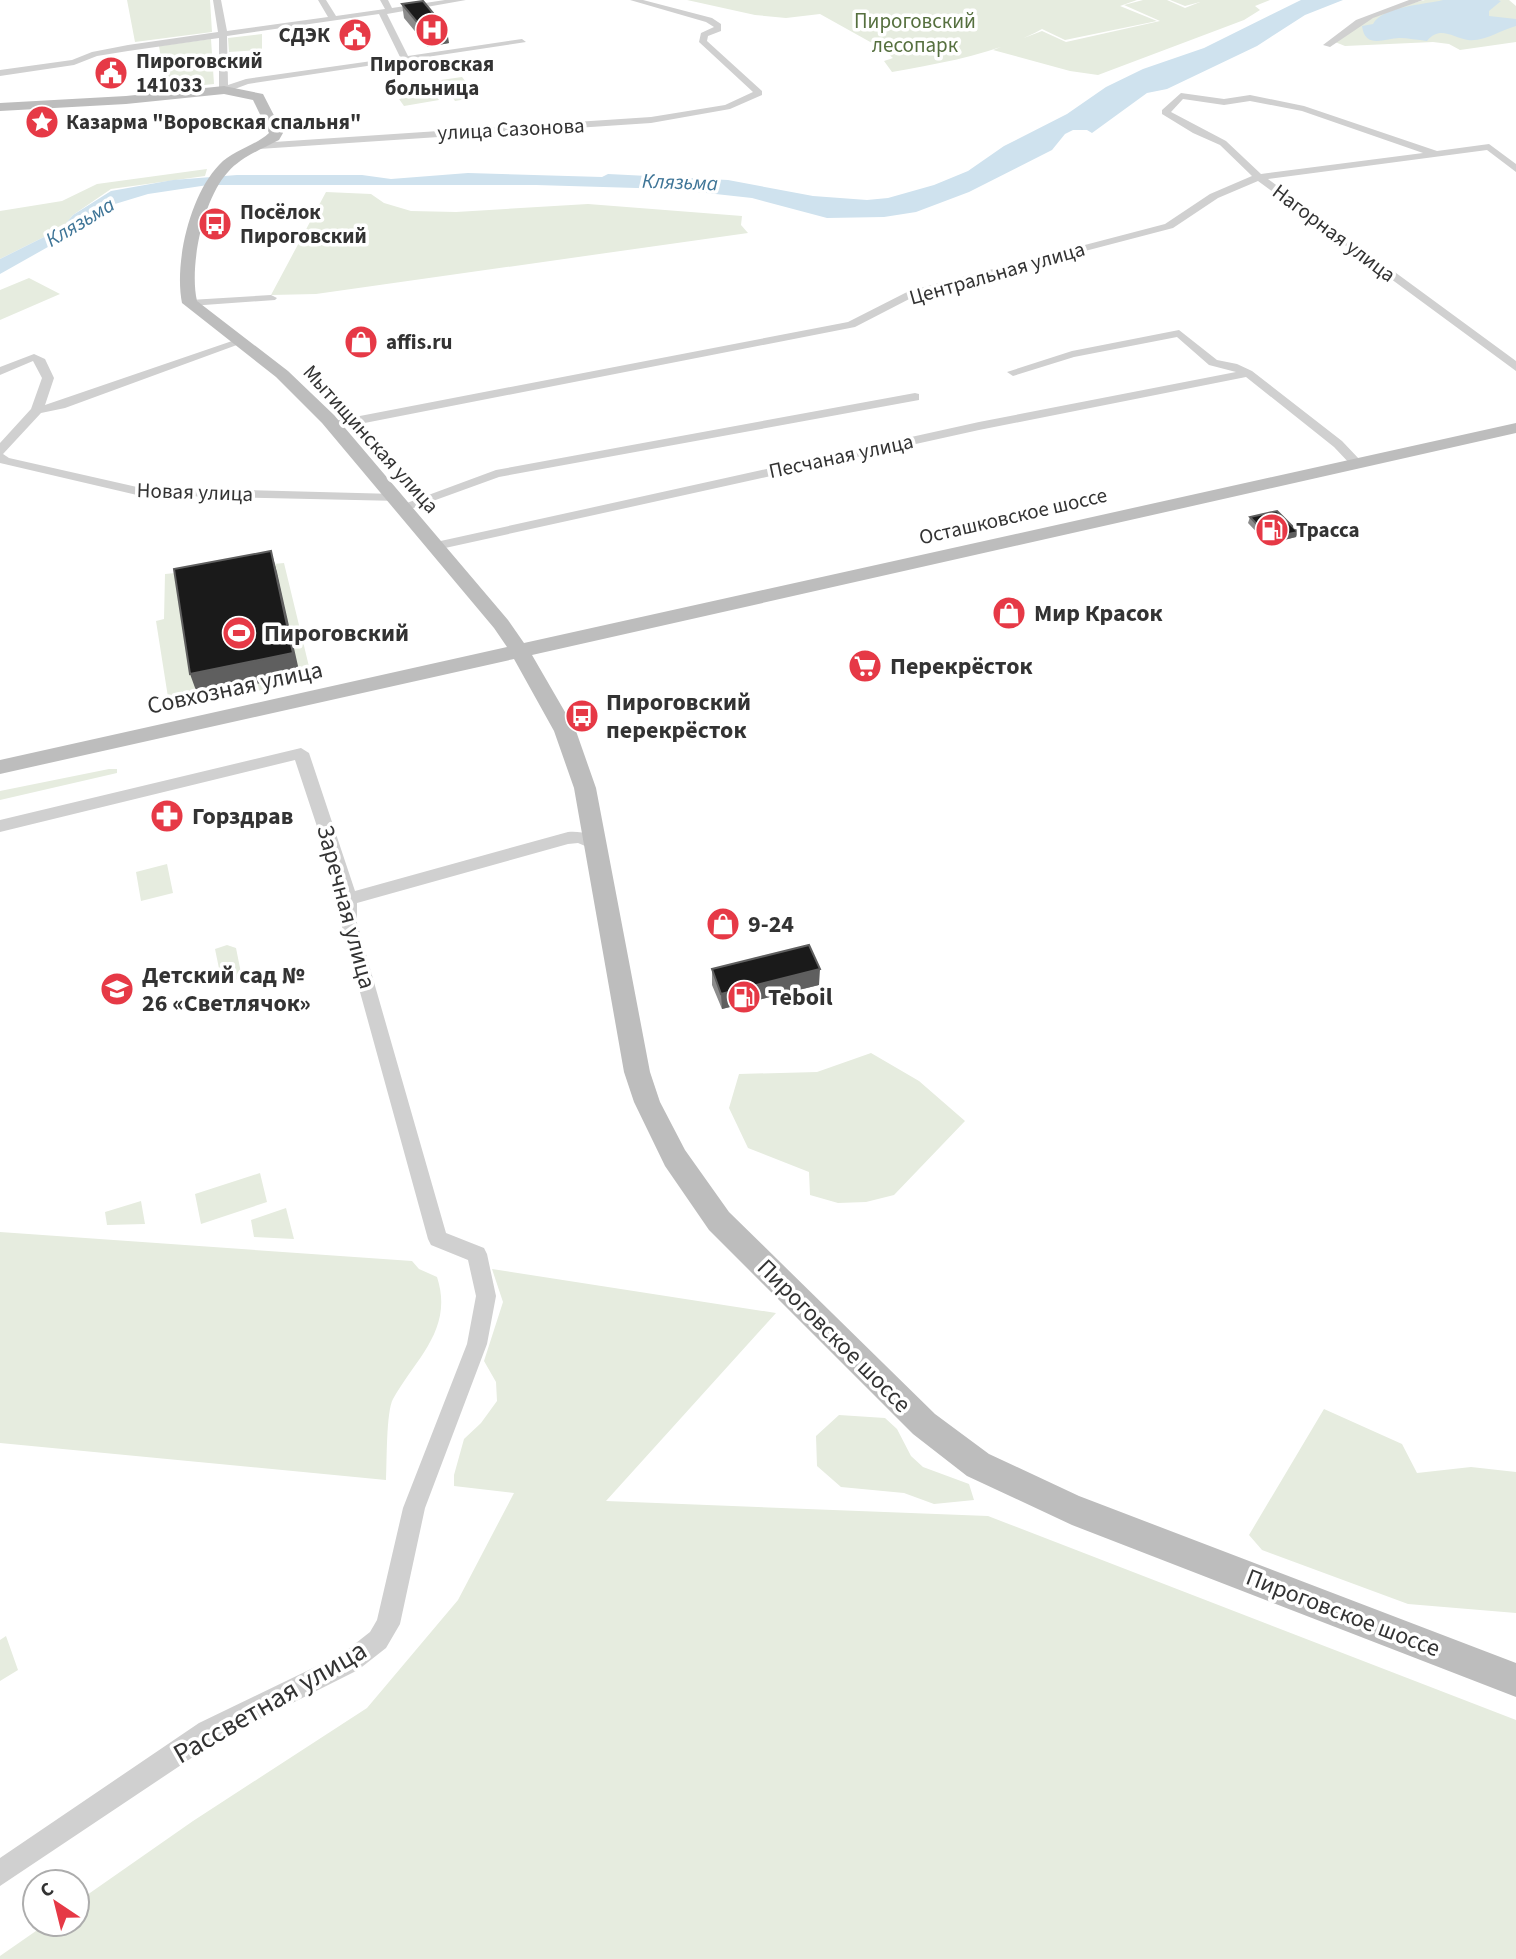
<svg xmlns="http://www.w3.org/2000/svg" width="1516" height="1959" font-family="'Source Sans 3',sans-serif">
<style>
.green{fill:#e6ecdf}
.water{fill:#cfe2ee}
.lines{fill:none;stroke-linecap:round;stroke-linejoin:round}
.street{fill:#d0d0d0;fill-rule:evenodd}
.secondary{fill:#bdbdbd;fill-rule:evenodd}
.wall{fill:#8c8c8c}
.shaded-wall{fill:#5f5f5f}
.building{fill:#1a1a1a;stroke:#5f5f5f;stroke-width:2}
.labels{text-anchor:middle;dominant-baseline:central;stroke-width:7;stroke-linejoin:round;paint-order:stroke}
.far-park-label{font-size:21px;fill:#56703f;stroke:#fff}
.far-poi-label{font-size:21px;font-weight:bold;fill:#333;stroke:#fff;text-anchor:start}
.far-street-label{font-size:21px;fill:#333;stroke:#fff}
.far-water-label{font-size:21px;font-style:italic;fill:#3f7597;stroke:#fff}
.poi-label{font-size:24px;font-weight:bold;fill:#333;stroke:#fff;text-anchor:start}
.street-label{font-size:24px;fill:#333;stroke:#fff}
.near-street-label{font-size:28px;fill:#333;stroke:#fff}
</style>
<rect width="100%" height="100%" fill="#fff"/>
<path class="green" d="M127 0H210L212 32 135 42Z
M687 0H1137L1120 6 1157 21 1065 40 1042 29C997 54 942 63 892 72L884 61 893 58 881 48 820 14 786 18 755 15Z
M1143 0H1167L1185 8 1200 2 1185 6 1170 0H1270L1255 6 1260 10 1244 20 1098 75 1070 71 993 50 1042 31 1066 42 1160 21 1124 5Z
M1425 0H1509L1516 6V42L1460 50 1449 44 1433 42 1345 46 1335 42C1361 19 1392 8 1425 0Z
M262 34V50L229 52 228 38Z
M211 39 214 84 166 89 159 46Z
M462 77 478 97 455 101 441 80Z
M430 86 439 100 404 106 399 99H401L398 95 417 91 423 95 419 88Z
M207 169 205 176 111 189 73 215 62 228 0 259V211L62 201 97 184Z
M326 192 371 194 384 203 411 211 456 212 588 204 742 216 741 225 748 233 316 294 271 295Z
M29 278 60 294 0 320V290Z
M284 563 312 679 170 710 156 621 164 619 165 574Z
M109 769H117V773L0 800V791Z
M167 864 173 893 141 901 136 872Z
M227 945 236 948 242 978 222 983 215 949Z
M871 1053 919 1081 965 1121 894 1195 866 1202 838 1203 810 1195 809 1172 748 1148 729 1108 739 1074 817 1072Z
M260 1173 267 1202 201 1224 195 1194Z
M141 1201 145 1224 107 1225 105 1212Z
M286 1208 294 1239 254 1237 251 1220Z
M0 1232 412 1261 419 1269 437 1277C454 1329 416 1358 393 1399 386 1412 387 1463 386 1480L0 1443Z
M492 1269 776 1313 606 1501 988 1516 1516 1720V1959H0V1956L46 1924H77V1902L193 1821 367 1708 458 1600 514 1493 454 1486V1475L464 1439 481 1423 497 1401 496 1382 484 1361 503 1302Z
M1324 1409 1402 1444 1417 1473 1471 1467 1516 1472V1613L1408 1604 1262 1550 1249 1535Z
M839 1415 885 1418 897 1429 911 1456 923 1467 969 1484 974 1500 934 1504 904 1493 841 1487 817 1466 816 1436Z
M6 1636 18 1670 0 1681V1640Z"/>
<path class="water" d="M1301 0H1343L1305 15 1257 46 1167 89 1147 93 1092 133 1087 130H1073L1065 134 1052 150 969 192 916 212 884 217 827 218 752 198 670 189 536 185H208L148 194 115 204 94 221 0 274V259L62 228 73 215 111 191 173 180 237 175H362L391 179 468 173 602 177 608 174 728 180 813 196 867 200 888 198 934 185 968 171 1004 146 1067 114 1106 87 1143 69 1204 48Z
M1443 0H1498L1501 1 1489 11V16L1516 19V26C1501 30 1484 42 1468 40 1453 38 1440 25 1427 41 1418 40 1408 38 1399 38 1386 38 1365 50 1362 26L1373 24C1383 6 1423 5 1443 0Z"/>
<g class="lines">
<path class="street" d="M213 0H221L227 31 328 17 318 0H326L336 16 385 9 380 0H388L392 8 445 0H466L387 14 408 56 522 39 526 42 248 84 224 93 219 90V38L128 51 97 56 74 65 0 76V70L72 60 92 52 128 45 218 32ZM379 14 400 57 246 79 228 85 227 36Z
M630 0H643L712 18 721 24V31L708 36 707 41 762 91V95L730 109 651 123 259 149 254 146 259 143 651 117 725 105 753 92 699 42 701 33 714 27 706 22Z
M1409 0H1423L1373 18 1330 47 1323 45 1356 20Z
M1181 93 1224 99 1250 95 1304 106 1437 151 1489 144 1516 164V172L1487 150 1268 179 1516 361V371L1258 181 1218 198 1173 228 917 295 855 327 334 429 328 425 334 421 848 322 909 291 1165 224 1210 194 1252 176 1220 145 1193 133 1162 114V110ZM1183 99 1224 105 1250 101 1302 111 1423 153 1261 174 1226 141 1171 112Z
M271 295 277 298 275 300 190 306 184 303 190 300Z
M1179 330 1217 360 1237 364 1252 371 1342 441 1360 460V466H1352L1334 447 1246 377 979 430 436 550 429 546 436 542 979 422 1236 372 1209 365 1177 337 1074 357 1013 376 1007 372 1072 351Z
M235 340 245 342 65 408 41 413 3 454 9 458 137 487 395 494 401 498 400 501 137 495 0 463V443L31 409 42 378 33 361 0 375V367L34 354 45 359 54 378 45 405Z
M915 393 919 394V400L499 477 408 510H398L396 507 496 470Z
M301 748 309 753 355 891 568 832C581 831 597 834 605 845L597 851 578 843 568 844 357 903V923L446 1233 484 1248 487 1254 496 1296 487 1344 425 1508 400 1624 386 1648 358 1670 217 1741 0 1886V1858L199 1723 342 1654 370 1632 377 1620 403 1508 467 1344 476 1296 468 1260 431 1245 428 1239 341 923V899L295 760 0 832V820Z"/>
<path class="secondary" d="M224 86 263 94 283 133 279 140C262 149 241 157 228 172 203 199 189 266 197 301L288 371 334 415 508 620 524 643 1516 423V433L532 655 576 731 596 788 650 1072 660 1102 685 1150 729 1212 935 1414 989 1454 1079 1496 1516 1663V1697L1072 1525 967 1476 913 1434 709 1230 665 1166 634 1102 624 1072 574 788 554 731 514 659 0 774V760L507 647 494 628 322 423 276 377 182 303C174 263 190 195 219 165 233 150 255 146 269 133L253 100 224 94 126 104 0 111V103L126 96Z"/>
</g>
<path class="wall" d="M402 4 449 43 428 47 404 18Z
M1250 517 1298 532 1296 537 1268 544 1248 523Z
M712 969 819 985 722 1009 712 985Z"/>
<path class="shaded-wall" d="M447 30 449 43 428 47 426 33Z
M1298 532 1296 537 1268 544 1270 538Z
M271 551 277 572 300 675 198 696 190 674Z
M820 969 819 985 722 1009 721 994Z"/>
<path class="building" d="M423 1 447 30 426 33 402 4Z
M1277 511 1298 532 1270 538 1250 517Z
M271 551 293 653 190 674 174 569Z
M809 945 820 969 721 994 712 969Z"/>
<defs>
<symbol id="hospital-disc" viewBox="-11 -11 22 22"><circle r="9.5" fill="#e63946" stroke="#fff"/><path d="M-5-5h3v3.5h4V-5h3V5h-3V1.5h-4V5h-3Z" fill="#fff"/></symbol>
<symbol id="civic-disc" viewBox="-11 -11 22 22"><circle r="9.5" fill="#e63946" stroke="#fff"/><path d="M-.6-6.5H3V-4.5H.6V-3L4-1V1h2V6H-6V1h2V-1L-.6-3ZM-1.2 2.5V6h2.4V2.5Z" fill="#fff"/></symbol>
<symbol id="sight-disc" viewBox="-11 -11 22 22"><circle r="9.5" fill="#e63946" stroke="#fff"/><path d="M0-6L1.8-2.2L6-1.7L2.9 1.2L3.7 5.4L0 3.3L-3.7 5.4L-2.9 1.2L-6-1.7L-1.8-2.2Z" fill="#fff"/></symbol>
<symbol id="bus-disc" viewBox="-11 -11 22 22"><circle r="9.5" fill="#e63946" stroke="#fff"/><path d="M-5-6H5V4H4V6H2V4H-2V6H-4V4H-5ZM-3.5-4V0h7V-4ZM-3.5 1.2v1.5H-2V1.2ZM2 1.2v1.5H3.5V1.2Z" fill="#fff"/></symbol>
<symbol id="shop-disc" viewBox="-11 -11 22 22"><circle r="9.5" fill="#e63946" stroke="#fff"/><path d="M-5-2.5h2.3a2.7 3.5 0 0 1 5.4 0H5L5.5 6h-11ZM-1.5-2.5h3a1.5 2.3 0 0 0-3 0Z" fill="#fff"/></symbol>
<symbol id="fuel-disc" viewBox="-11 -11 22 22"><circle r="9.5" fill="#e63946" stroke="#fff"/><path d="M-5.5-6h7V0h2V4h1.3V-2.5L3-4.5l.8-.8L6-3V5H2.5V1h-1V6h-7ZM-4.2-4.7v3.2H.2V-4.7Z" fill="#fff"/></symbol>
<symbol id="stadium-disc" viewBox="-11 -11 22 22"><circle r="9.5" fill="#e63946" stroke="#fff"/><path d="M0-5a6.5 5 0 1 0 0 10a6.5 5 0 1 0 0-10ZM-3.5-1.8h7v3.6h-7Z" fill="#fff"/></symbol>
<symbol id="supermarket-disc" viewBox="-11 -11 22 22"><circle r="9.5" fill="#e63946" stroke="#fff"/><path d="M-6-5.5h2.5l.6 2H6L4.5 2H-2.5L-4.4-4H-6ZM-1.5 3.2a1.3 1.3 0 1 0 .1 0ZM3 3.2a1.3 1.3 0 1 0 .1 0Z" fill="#fff"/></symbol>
<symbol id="pharmacy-disc" viewBox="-11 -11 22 22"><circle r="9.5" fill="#e63946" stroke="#fff"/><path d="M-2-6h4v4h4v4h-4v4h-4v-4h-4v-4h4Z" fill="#fff"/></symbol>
<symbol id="school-disc" viewBox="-11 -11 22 22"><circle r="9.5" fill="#e63946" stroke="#fff"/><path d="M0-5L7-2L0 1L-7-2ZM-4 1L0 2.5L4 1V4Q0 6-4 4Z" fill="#fff"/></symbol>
</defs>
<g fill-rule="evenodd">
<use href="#hospital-disc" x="413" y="11" width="38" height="38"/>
<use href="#civic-disc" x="336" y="16" width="38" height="38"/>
<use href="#civic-disc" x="92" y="54" width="38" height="38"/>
<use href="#sight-disc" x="23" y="103" width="38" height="38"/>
<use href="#bus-disc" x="196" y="205" width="38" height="38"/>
<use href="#shop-disc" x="342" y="323" width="38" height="38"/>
<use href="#fuel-disc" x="1253" y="511" width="38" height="38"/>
<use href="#shop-disc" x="990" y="594" width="38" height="38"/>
<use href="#stadium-disc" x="220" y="614" width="38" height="38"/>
<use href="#supermarket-disc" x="846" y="647" width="38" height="38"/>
<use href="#bus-disc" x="563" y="697" width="38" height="38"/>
<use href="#pharmacy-disc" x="148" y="797" width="38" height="38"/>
<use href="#shop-disc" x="704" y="905" width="38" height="38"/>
<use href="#school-disc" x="98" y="970" width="38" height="38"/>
<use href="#fuel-disc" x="725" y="978" width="38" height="38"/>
</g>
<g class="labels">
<g class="far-park-label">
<text x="915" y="21">Пироговский<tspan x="915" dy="24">лесопарк</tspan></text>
</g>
<g class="far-poi-label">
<text x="330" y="35" text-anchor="end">СДЭК</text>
<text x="136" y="61">Пироговский<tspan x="136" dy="24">141033</tspan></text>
<text x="432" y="64" text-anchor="middle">Пироговская<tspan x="432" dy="24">больница</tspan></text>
<text x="66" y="122">Казарма "Воровская спальня"</text>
<text x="240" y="212">Посёлок<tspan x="240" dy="24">Пироговский</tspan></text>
<text x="386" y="342">affis.ru</text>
<text x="1296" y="530">Трасса</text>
</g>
<g class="far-street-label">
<text transform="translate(511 129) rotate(-3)">улица Сазонова</text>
<text transform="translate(1334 233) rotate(37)">Нагорная улица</text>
<text transform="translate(997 273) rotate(-16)">Центральная улица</text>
<text transform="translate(371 439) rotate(48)">Мытищинская улица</text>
<text transform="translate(841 456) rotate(-12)">Песчаная улица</text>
<text transform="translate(195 492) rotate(2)">Новая улица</text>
<text transform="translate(1013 516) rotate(-13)">Осташковское шоссе</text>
</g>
<g class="far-water-label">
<text transform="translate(680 182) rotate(2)">Клязьма</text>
<text transform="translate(80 222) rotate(-31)">Клязьма</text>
</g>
<g class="poi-label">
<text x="1034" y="613">Мир Красок</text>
<text x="264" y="633">Пироговский</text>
<text x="890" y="666">Перекрёсток</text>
<text x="606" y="702">Пироговский<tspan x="606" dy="28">перекрёсток</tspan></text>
<text x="192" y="816">Горздрав</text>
<text x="748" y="924">9-24</text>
<text x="142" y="975">Детский сад №<tspan x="142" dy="28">26 «Светлячок»</tspan></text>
<text x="768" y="997">Teboil</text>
</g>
<g class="street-label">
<text transform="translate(235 688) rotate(-12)">Совхозная улица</text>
<text transform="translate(346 907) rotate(75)">Заречная улица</text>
<text transform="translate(834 1336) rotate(45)">Пироговское шоссе</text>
<text transform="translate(1343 1613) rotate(21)">Пироговское шоссе</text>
</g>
<g class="near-street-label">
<text transform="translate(270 1702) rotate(-30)">Рассветная улица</text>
</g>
</g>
<g transform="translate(56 1903) rotate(325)"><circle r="33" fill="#ffffff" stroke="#adadad" stroke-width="2"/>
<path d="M0-5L12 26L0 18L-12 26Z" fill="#e63946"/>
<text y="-10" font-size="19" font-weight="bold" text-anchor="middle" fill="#333333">С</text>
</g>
</svg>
